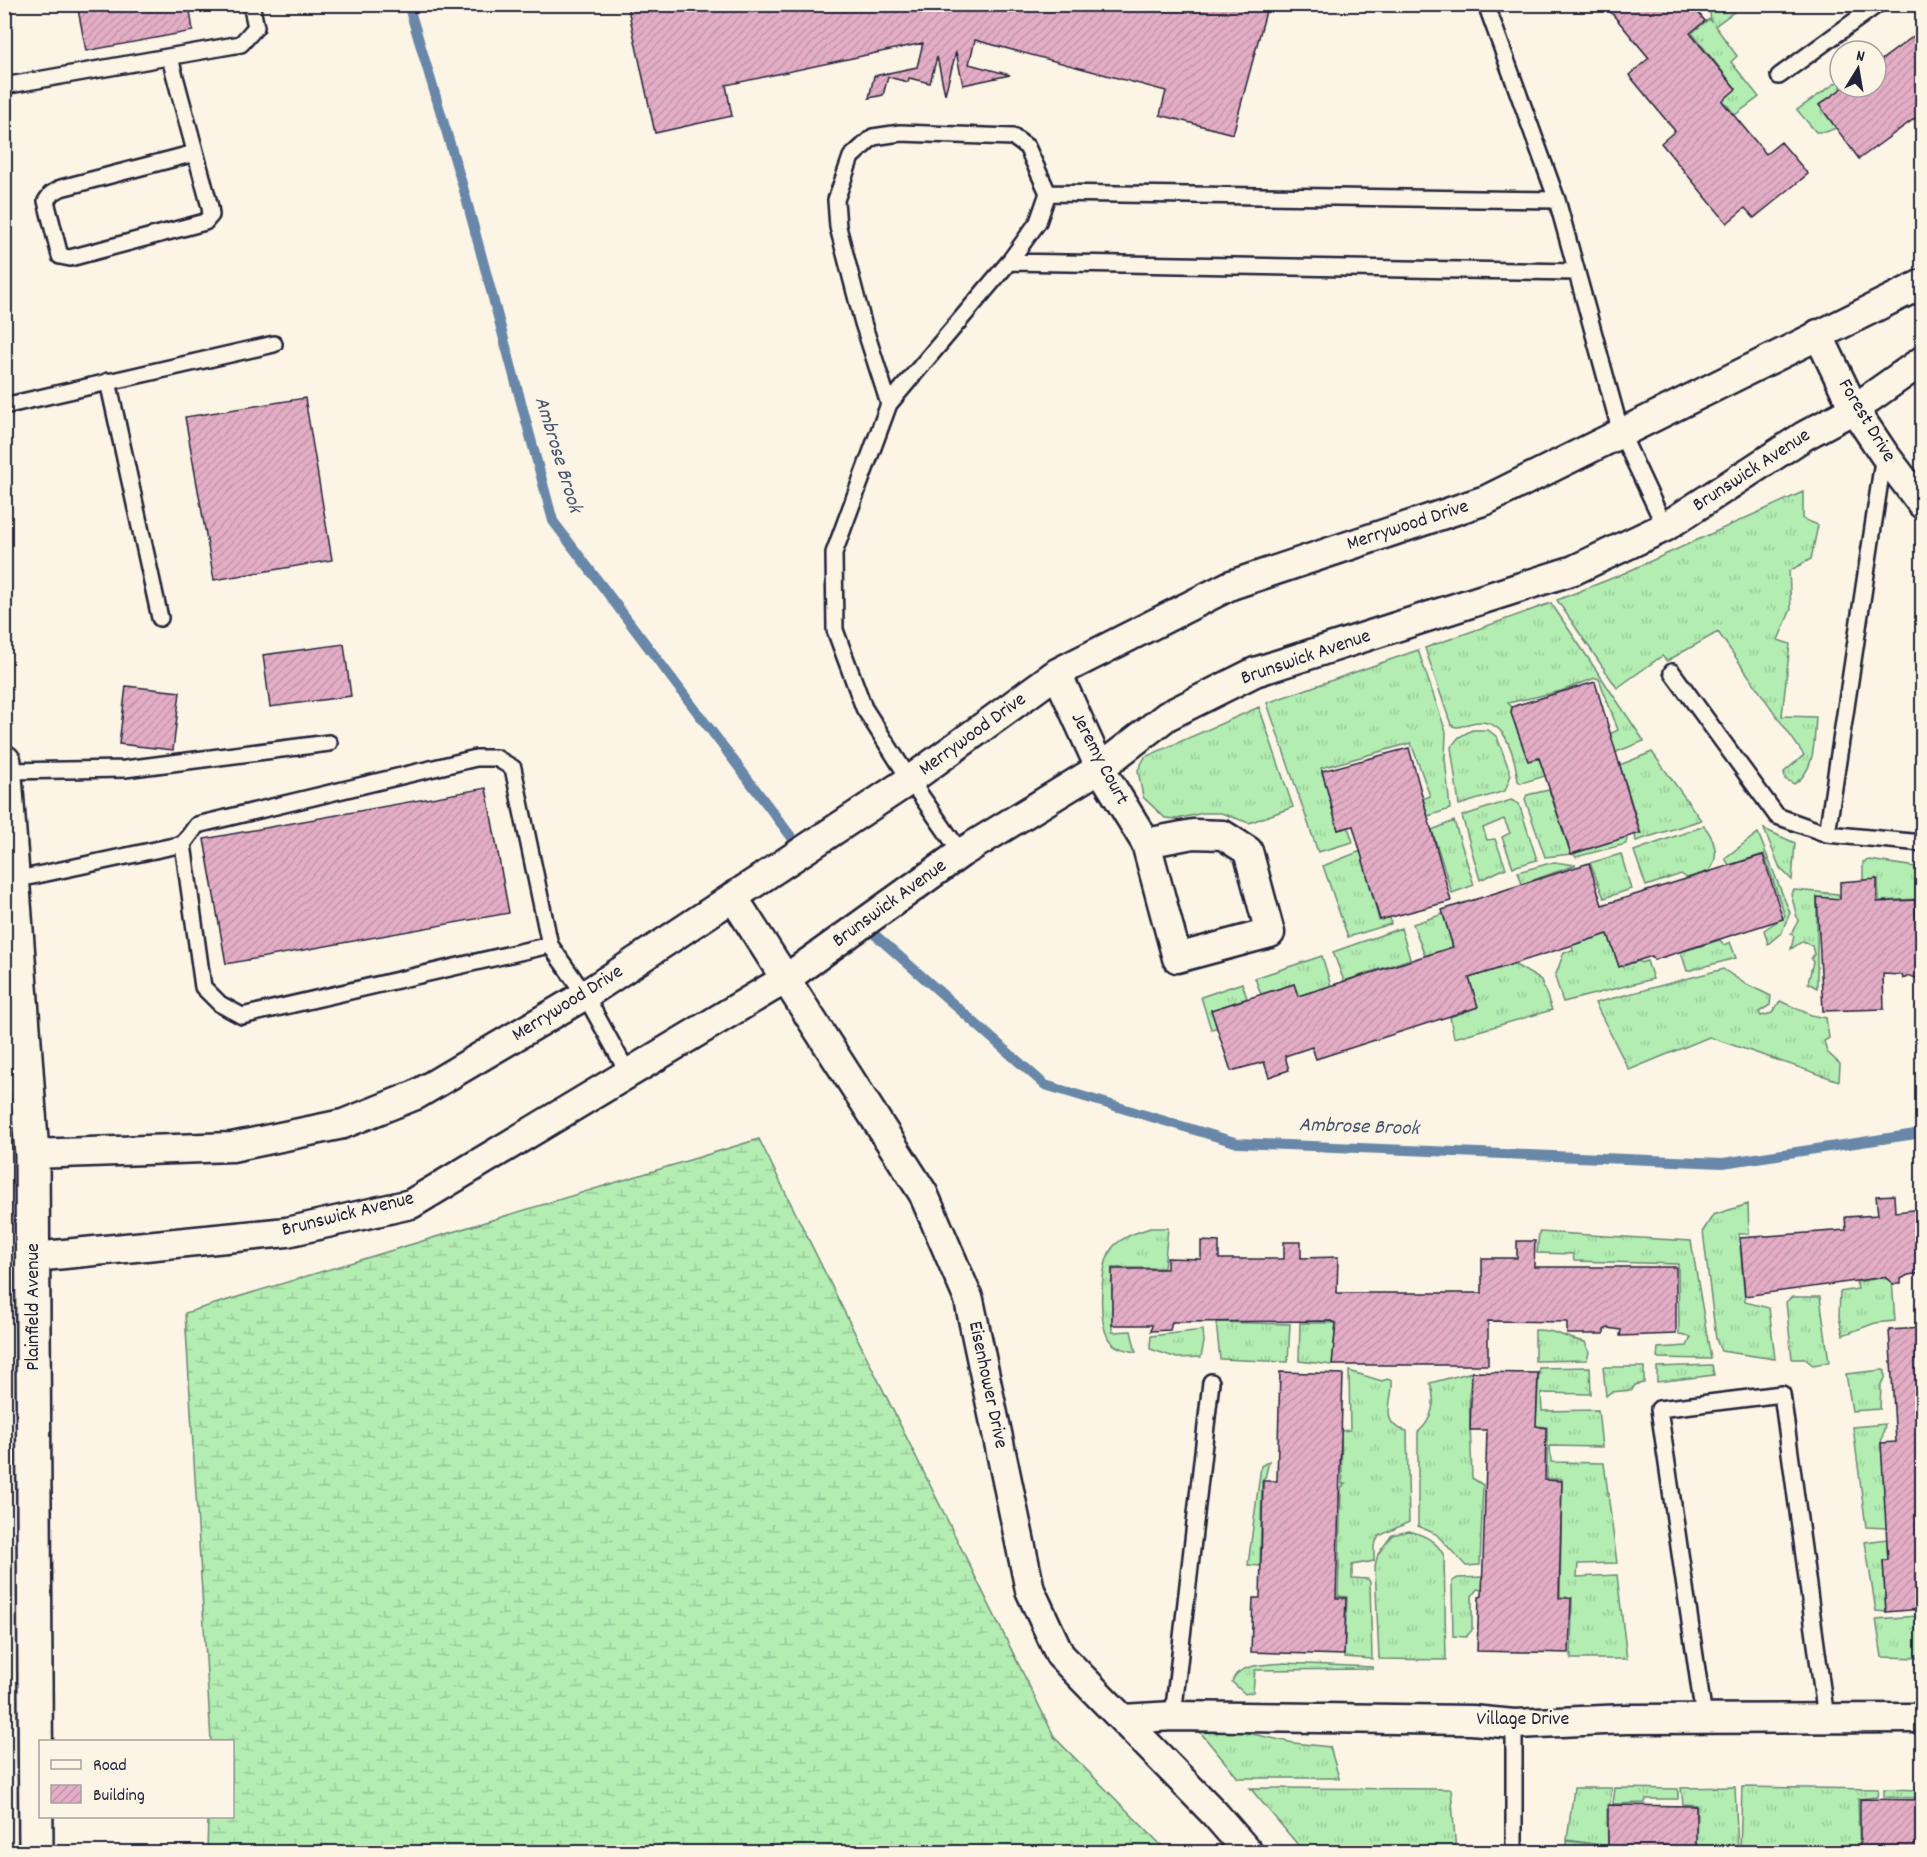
<svg xmlns="http://www.w3.org/2000/svg" width="1927" height="1857" font-family="Dekko,sans-serif">
<style>
.grass{fill:url(#grass-tufts);stroke:#6a8876;stroke-width:1.5}
.wetland{fill:url(#wetland-marsh);stroke:#6a8876;stroke-width:1.5}
.lines{fill:none;stroke-linecap:round;stroke-linejoin:round}
.stream{stroke:#6787a9;stroke-width:10}
.building{fill:url(#building-hatch);stroke:#22223b;stroke-width:1.5}
.service-casing{stroke:#22223b;stroke-width:20}
.minor-casing{stroke:#22223b;stroke-width:33}
.secondary-casing{stroke:#22223b;stroke-width:38}
.service{stroke:#fcf5e5;stroke-width:15}
.minor{stroke:#fcf5e5;stroke-width:28}
.secondary{stroke:#fcf5e5;stroke-width:33}
.labels{text-anchor:middle;dominant-baseline:central;stroke-width:4.5;stroke-linejoin:round;paint-order:stroke}
.street-label{font-size:20px;fill:#22223b;stroke:#fcf5e5}
.water-label{font-size:21px;font-style:italic;fill:#445472;stroke:#fcf5e5}
</style>
<defs>
<pattern id="grass-tufts" width="24" height="20" patternUnits="userSpaceOnUse" patternTransform="scale(1.5)"><rect width="24" height="20" fill="#b3edb2"/><path d="M3 7l-1-3M5 7V3M7 7l1-3M15 17l-1-3M17 17v-4M19 17l1-3" fill="none" stroke="#9acb9a"/></pattern>
<pattern id="wetland-marsh" width="20" height="14" patternUnits="userSpaceOnUse" patternTransform="scale(1.5)"><rect width="20" height="14" fill="#b3edb2"/><path d="M1 5h8M5 5V1M11 12h8M15 12V8" fill="none" stroke="#9acb9a"/></pattern>
<pattern id="building-hatch" width="6" height="6" patternUnits="userSpaceOnUse" patternTransform="scale(1.5)"><rect width="6" height="6" fill="#e3adc5"/><path d="M-1 1l2-2M0 6l6-6M5 7l2-2" fill="none" stroke="#c295aa"/></pattern>
</defs>
<rect width="100%" height="100%" fill="#fcf5e5"/>
<filter id="ink" filterUnits="userSpaceOnUse"><feTurbulence type="fractalNoise" baseFrequency=".0167" numOctaves="2"/><feDisplacementMap in="SourceGraphic" scale="12" xChannelSelector="R" yChannelSelector="G"/><feConvolveMatrix kernelMatrix="1 2 1 2 8 2 1 2 1" color-interpolation-filters="sRGB"/></filter>
<g filter="url(#ink)">
<path class="grass" d="M1709 5H1730L1735 11 1715 26 1737 56 1731 62 1759 97 1735 115 1723 100 1736 89 1692 33 1709 19 1711 21Z
M1840 80V87H1844L1819 105 1836 128 1826 132H1816L1797 110Z
M1803 492V519L1818 525 1811 559 1789 571 1791 609 1778 640 1790 644 1782 716 1816 717C1814 739 1816 771 1794 784L1785 779 1784 772 1804 755 1718 632 1667 661 1662 656 1617 688 1557 600 1620 575Z
M1551 603 1644 741 1614 753 1608 735 1618 730 1599 679 1595 678 1561 691 1508 703 1512 707 1511 713 1528 760 1539 759 1545 776 1521 783 1518 781C1514 752 1505 713 1468 724 1461 726 1458 729 1451 725L1425 648Z
M1418 650 1446 732 1445 758 1450 809 1428 816 1423 799 1430 796 1411 743 1321 768 1338 830 1348 827 1353 842 1318 852 1267 703Z
M1259 707 1293 807 1249 823 1221 813H1203L1177 819 1165 818 1143 797 1138 770 1145 757Z
M1472 730H1488L1497 737 1511 775 1505 791 1459 805 1451 747 1459 737Z
M1652 752 1701 820 1636 841 1635 835 1641 833 1620 765Z
M1549 790 1571 854 1545 857 1525 799 1527 795Z
M1511 800 1519 804 1537 860 1513 867 1502 837 1510 833 1504 819 1483 828 1487 840 1495 839 1506 868 1480 880 1462 816Z
M1454 821 1474 885 1452 893 1432 830Z
M1704 826C1714 838 1721 857 1709 871L1687 878 1681 874 1646 886 1634 851Z
M1764 829 1795 843 1792 880 1780 868Z
M1758 833 1790 913 1781 933 1768 944 1764 930 1785 916 1764 854 1729 865 1725 858Z
M1627 836 1626 844 1576 857 1573 854Z
M1361 851 1379 920 1390 917 1391 924 1348 937 1323 866Z
M1621 854 1631 889 1604 898 1590 863Z
M1869 860 1922 868 1921 918 1917 917 1915 899 1879 901 1878 879 1863 881V862Z
M1554 862 1576 865 1522 884 1518 872Z
M1794 890 1838 894 1840 899 1817 898V988L1808 983 1813 962 1811 959 1814 954 1812 946 1803 941 1791 949 1794 936 1791 934 1798 921 1791 894Z
M1443 914 1453 947 1425 956 1413 924Z
M1401 928 1410 959 1344 981 1333 952Z
M1608 934 1619 966 1639 961 1641 963 1647 961 1653 979 1563 1002 1555 977 1564 952 1573 951 1572 945Z
M1720 940 1724 945 1730 942 1736 958 1687 971 1681 952Z
M1322 956 1331 986 1298 996 1294 984 1261 994 1255 978Z
M1514 964 1541 980 1552 1010 1454 1038 1450 1017 1478 1007 1469 978Z
M1723 969 1744 983 1771 996 1770 1005 1759 1012 1761 1016 1772 1013 1780 1001 1811 1015 1826 1018 1829 1038 1824 1041 1827 1052 1840 1064 1839 1081 1709 1037 1629 1070 1595 1003Z
M1242 983 1247 998 1212 1010 1217 1028 1211 1029 1201 997Z
M1748 1204 1749 1234H1739L1745 1302 1769 1308 1775 1359 1721 1351 1716 1339 1703 1231 1713 1215Z
M1150 1228H1168L1164 1268H1112V1332L1131 1331 1136 1352C1125 1350 1114 1348 1108 1338 1098 1319 1100 1263 1113 1247 1123 1236 1136 1233 1150 1228Z
M1539 1232 1691 1241 1711 1359 1657 1358 1658 1348 1687 1346 1691 1337 1679 1335 1678 1264 1574 1261 1573 1254 1537 1253Z
M1881 1278 1892 1280 1895 1321 1875 1323 1843 1335 1839 1317 1840 1292 1858 1289 1856 1282Z
M1792 1297H1820L1829 1362 1813 1365 1805 1359H1792L1786 1302Z
M1216 1322 1290 1324 1288 1362 1220 1359Z
M1300 1323H1336L1332 1365 1299 1361Z
M1203 1330 1204 1342 1201 1357 1177 1358 1150 1349 1151 1336Z
M1535 1330C1555 1329 1566 1339 1585 1342L1589 1352 1587 1360 1535 1361Z
M1712 1365 1714 1375 1657 1382V1367Z
M1590 1367 1591 1394 1541 1393 1542 1411 1598 1410 1602 1447 1550 1446 1551 1462 1604 1463 1617 1563 1578 1564 1577 1577 1617 1575 1627 1659H1571L1572 1597H1560L1562 1479H1547V1427L1536 1426 1539 1368Z
M1603 1367H1644V1383L1635 1385 1632 1390 1611 1392 1606 1396Z
M1883 1370 1885 1371V1379L1881 1384 1880 1409 1852 1411 1846 1374Z
M1349 1371 1382 1381 1387 1379 1392 1381C1394 1398 1377 1425 1407 1431L1409 1522 1379 1536 1374 1546V1561L1352 1565V1578L1368 1579 1370 1582 1372 1659 1344 1657 1347 1597 1338 1596 1341 1488 1345 1484H1342L1341 1431 1350 1430Z
M1472 1372 1469 1395 1472 1478 1483 1485 1480 1565 1466 1566 1436 1534 1418 1526V1432C1432 1421 1437 1401 1430 1383Z
M1885 1424 1881 1443 1887 1528 1866 1527 1853 1427Z
M1269 1461 1265 1478 1262 1481 1260 1566 1248 1565 1261 1466Z
M1409 1531C1424 1535 1437 1541 1444 1556L1446 1660 1379 1659 1375 1566 1378 1554 1392 1535Z
M1887 1539 1888 1560H1883L1886 1612 1876 1611 1865 1542Z
M1483 1577 1489 1591 1477 1589 1472 1596V1630L1466 1637 1453 1636 1452 1581 1458 1578Z
M1922 1609V1658L1882 1657 1876 1619 1918 1616 1917 1610Z
M1284 1663 1372 1667 1373 1669 1255 1670 1253 1692 1245 1694 1232 1682C1237 1663 1268 1665 1284 1663Z
M1198 1722 1294 1743 1330 1747 1339 1778H1238L1196 1727Z
M1735 1787 1738 1852H1696L1697 1805 1683 1804 1681 1788Z
M1742 1787 1878 1789 1877 1797 1858 1799 1860 1852H1740Z
M1250 1788 1451 1789 1456 1852H1304Z
M1574 1788H1612L1610 1803 1607 1805 1608 1852H1568L1567 1841 1601 1845 1567 1840Z
M1615 1788 1678 1789V1799H1646L1645 1803 1613 1804Z
M1884 1789 1922 1790V1798L1884 1797Z"/>
<path class="wetland" d="M759 1139 1055 1738 1168 1852H207L208 1817 232 1816V1742L211 1741 185 1313Z"/>
<g class="lines">
<path class="stream" d="M408 4 463 187 553 521 802 851
M864 925 1045 1085 1238 1143 1723 1163 1922 1133"/>
</g>
<path class="building" d="M77 4H189L193 31 86 51Z
M627 4H1178L1187 7 1188 4H1268L1233 134 1160 115 1166 91 975 40 969 64 1010 75 963 85 956 52 945 94 937 57 930 83 909 78 908 82 888 77 883 95 869 98 874 76 917 67 923 43 726 85 732 116 655 133Z
M1604 4H1691L1705 21 1690 33 1736 89 1722 101 1766 154 1781 142 1808 174 1754 218 1745 208 1727 223 1661 143 1675 131 1629 75 1649 58Z
M1922 30V113L1859 159 1819 105 1844 87H1876V64Z
M305 398 332 560 214 580 185 417Z
M344 644 351 696 270 707 263 655Z
M1595 682 1640 833 1571 854 1539 758 1528 761 1511 713 1512 707 1517 705Z
M126 686 180 692 173 750 119 744Z
M1409 748 1451 901 1380 920 1353 826 1338 830 1322 771Z
M486 788 509 913 226 964 204 839Z
M1763 855 1783 919 1654 960 1652 956 1619 967 1608 934 1469 978 1478 1007 1316 1059 1312 1047 1285 1056 1289 1070 1269 1077 1264 1062 1231 1071 1211 1010 1294 984 1298 996 1453 947 1442 910 1589 863 1602 905Z
M1877 879V902L1915 900 1916 918 1922 919V915L1921 979 1909 976 1903 979 1902 975 1883 974 1884 1009 1823 1011 1817 897 1840 899V882Z
M1894 1195 1895 1212 1922 1209V1273L1908 1275 1901 1279V1284H1893L1885 1277 1745 1296 1740 1238 1846 1230 1845 1217 1878 1215 1876 1196Z
M1201 1241 1219 1242V1259H1284V1242H1301V1258L1338 1257 1337 1293H1482V1258H1517V1241H1535L1534 1267H1676V1334L1620 1336 1621 1330 1608 1328 1604 1330V1334H1567V1322L1488 1321V1365H1332L1336 1323 1331 1321 1172 1322 1170 1330 1151 1331 1152 1325H1112V1269H1167V1258L1201 1259Z
M1922 1328V1609L1886 1612 1883 1560H1888L1881 1443 1896 1442 1889 1330Z
M1280 1372 1343 1374 1336 1598H1346L1344 1655 1251 1652 1253 1598H1260L1263 1481H1277Z
M1472 1372 1538 1373 1536 1426 1546 1428 1545 1480 1562 1481 1559 1598H1571L1569 1653 1477 1651 1479 1597 1482 1596 1487 1430H1470Z
M1860 1799 1922 1800V1852H1860Z
M1608 1805 1696 1806V1852H1608Z"/>
<g class="lines">
<defs>
<path id="service" d="M1486 4 1557 200 1621 433 1665 527
M170 58 210 207 211 215 205 222 70 258 60 256 46 201 51 194 61 188 195 153
M1779 76 1878 4
M4 86 241 44 256 27 251 4
M1048 193 1557 200
M1009 262 1576 272
M108 381 160 618
M889 404 863 323 838 227 836 200 851 157 873 137 900 133 1013 137 1027 147 1048 193 1038 222 1009 262 889 404 834 553 835 630 864 708 910 780 961 853
M4 406 274 344
M1672 672 1777 816 1827 834 1922 843
M476 758H496L513 768 550 945 242 1016 220 1004 203 987 183 844 197 825Z
M6 771 125 769 329 743
M1827 834 1884 454
M14 880 183 844
M550 945 585 995 628 1073
M1173 1716 1211 1382
M1704 1718 1659 1409 1782 1394 1826 1718
M1514 1852V1724"/>
<path id="minor" d="M1818 334 1854 409 1884 454 1922 504
M1057 673 1100 768 1146 843 1177 958 1270 933 1248 851 1223 835 1193 834 1146 843
M733 897 923 1193 969 1300 1030 1590 1060 1655 1215 1814 1248 1852
M32 1154 232 1147 343 1124 416 1095 585 995 910 780 1057 673 1231 585 1486 500 1922 284
M34 1257 287 1232 411 1204 787 978 961 853 1100 768 1167 716 1255 672 1574 570 1665 527 1804 436 1854 409 1922 361
M1123 1719 1173 1716 1472 1720 1514 1724 1626 1719 1922 1718"/>
<path id="secondary" d="M4 762 32 1154 36 1852"/>
</defs>
<use href="#service" class="service-casing"/>
<use href="#minor" class="minor-casing"/>
<use href="#secondary" class="secondary-casing"/>
<use href="#service" class="service"/>
<use href="#minor" class="minor"/>
<use href="#secondary" class="secondary"/>
</g>
</g>
<g class="labels">
<g class="street-label">
<text transform="translate(1866 421) rotate(59)">Forest Drive</text>
<text transform="translate(1752 471) rotate(-33)">Brunswick Avenue</text>
<text transform="translate(1408 526) rotate(-18)">Merrywood Drive</text>
<text transform="translate(1306 658) rotate(-19)">Brunswick Avenue</text>
<text transform="translate(973 735) rotate(-36)">Merrywood Drive</text>
<text transform="translate(1099 759) rotate(62)">Jeremy Court</text>
<text transform="translate(890 904) rotate(-36)">Brunswick Avenue</text>
<text transform="translate(568 1004) rotate(-32)">Merrywood Drive</text>
<text transform="translate(348 1215) rotate(-14)">Brunswick Avenue</text>
<text transform="translate(34 1307) rotate(-90)">Plainfield Avenue</text>
<text transform="translate(987 1385) rotate(78)">Eisenhower Drive</text>
<text x="1523" y="1720">Village Drive</text>
</g>
<g class="water-label">
<text transform="translate(557 455) rotate(73)">Ambrose Brook</text>
<text transform="translate(1359 1128) rotate(2)">Ambrose Brook</text>
</g>
</g>
<rect width="1927" height="1857" fill="none" stroke="#fcf5e5" stroke-width="24"/>
<rect x="12" y="12" width="1903" height="1833" fill="none" stroke="#22223b" stroke-width="2" filter="url(#ink)"/>
<rect x="39" y="1740" width="195" height="78" fill="#fcf5e5" stroke="#a5a1a1" stroke-width="1.5"/>
<rect x="51" y="1760" width="30" height="9" fill="#fcf5e5" stroke="#a5a1a1" stroke-width="1.5"/>
<text x="93" y="1770" font-size="18" fill="#22223b">Road</text>
<rect x="51" y="1785" width="30" height="18" fill="url(#building-hatch)" stroke="#a5a1a1" stroke-width="1.5"/>
<text x="93" y="1800" font-size="18" fill="#22223b">Building</text>
<g transform="translate(1858 69) rotate(11)"><circle r="28" fill="#fcf5e5" stroke="#a5a1a1" stroke-width="1.5"/>
<path d="M0-4.5L10 22L0 15L-10 22Z" fill="#22223b"/>
<text y="-9" font-size="16" font-weight="bold" text-anchor="middle" fill="#22223b">N</text>
</g>
</svg>
